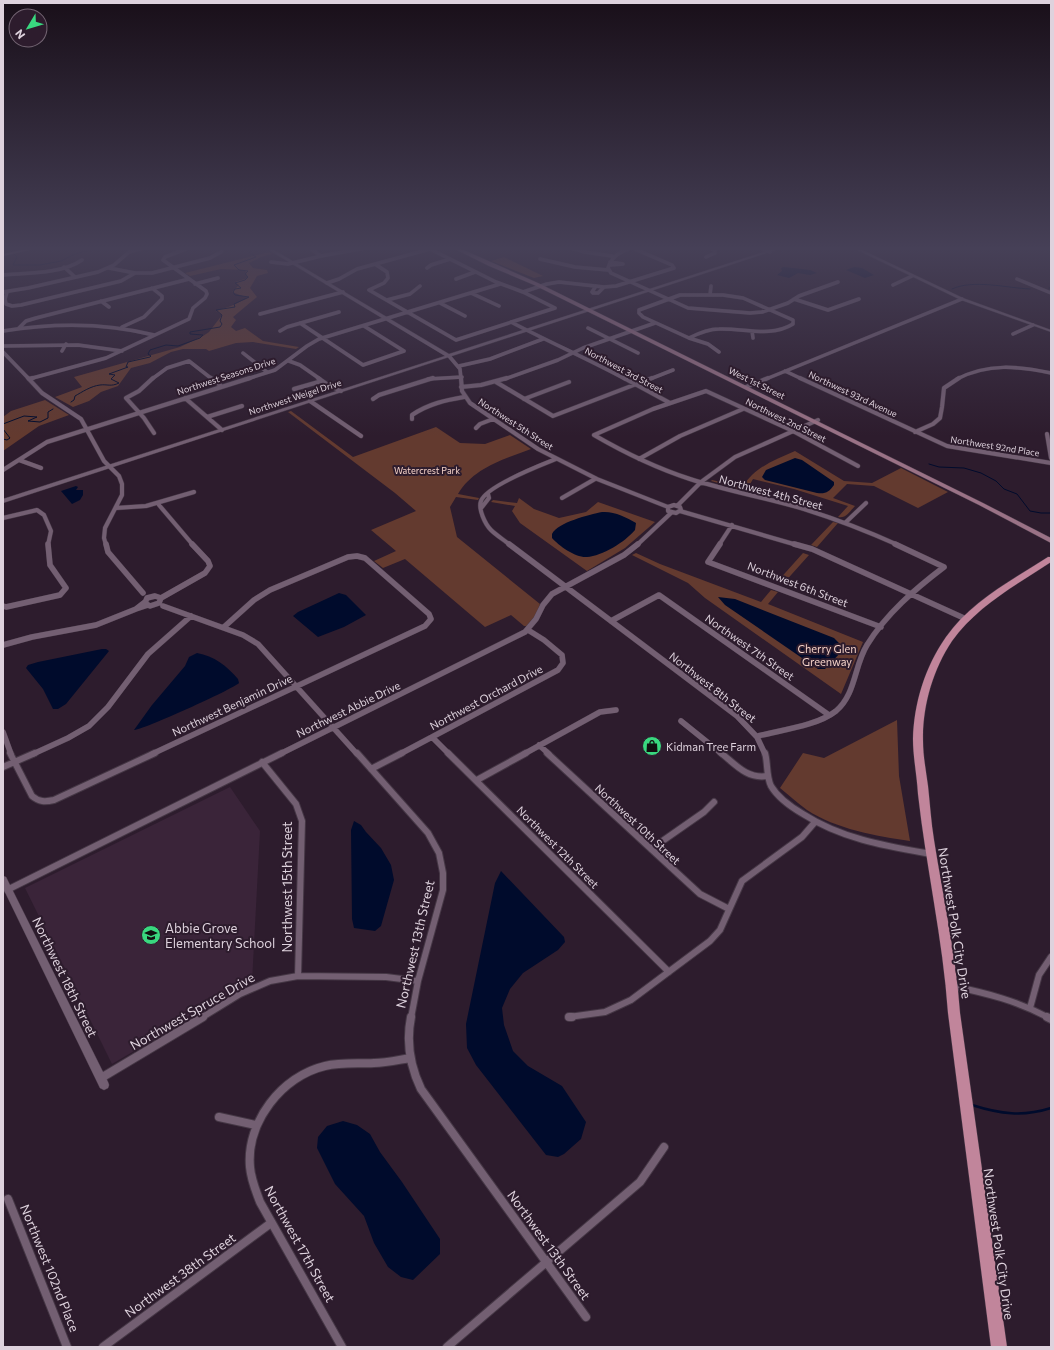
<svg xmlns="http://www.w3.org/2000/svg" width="1054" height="1350" font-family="Commissioner,sans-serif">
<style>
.built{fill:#3a2439}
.green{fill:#633a2f}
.water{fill:#000b2c}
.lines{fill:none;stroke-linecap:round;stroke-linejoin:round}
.stream-far1{stroke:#000b2c;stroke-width:1}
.stream{stroke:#000b2c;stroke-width:2.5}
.minor-far4-casing{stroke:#453745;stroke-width:4}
.minor-far3-casing{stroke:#453745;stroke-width:5}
.minor-far2-casing{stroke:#453745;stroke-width:6}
.minor-far1-casing{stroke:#453745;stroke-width:8}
.minor-casing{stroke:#453745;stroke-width:10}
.tertiary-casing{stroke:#453745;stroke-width:1}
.secondary-casing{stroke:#453745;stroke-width:1}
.primary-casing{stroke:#453745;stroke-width:1}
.minor-far4{stroke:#735f72;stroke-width:3.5}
.minor-far3{stroke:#735f72;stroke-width:4}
.minor-far2{stroke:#735f72;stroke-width:5.5}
.minor-far1{stroke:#735f72;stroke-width:6}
.minor{stroke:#735f72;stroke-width:8}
.tertiary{fill:#735f72;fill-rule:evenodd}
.secondary{fill:#9a7286;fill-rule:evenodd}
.primary{fill:#c1859b;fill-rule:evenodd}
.labels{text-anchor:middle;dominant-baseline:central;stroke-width:4;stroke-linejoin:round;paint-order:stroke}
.far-street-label{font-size:9px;fill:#ded2dd;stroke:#2d1c2d}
.far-park-label{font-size:9px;fill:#f5d3c9;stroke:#2d1c2d}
.street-label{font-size:11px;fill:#ded2dd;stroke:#2d1c2d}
.park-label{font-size:11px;fill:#f5d3c9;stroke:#2d1c2d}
.poi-label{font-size:11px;fill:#ded2dd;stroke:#2d1c2d;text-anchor:start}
.near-street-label{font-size:13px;fill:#ded2dd;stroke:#2d1c2d}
.near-poi-label{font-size:13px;fill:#ded2dd;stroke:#2d1c2d;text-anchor:start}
</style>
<rect width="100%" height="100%" fill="#2d1c2d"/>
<path class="built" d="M230 787 260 831 252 982 112 1064 25 888Z"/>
<path class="green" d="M269 252 272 254 261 257 249 263 253 268 267 270 268 273 257 276 250 288 257 297 233 317 236 320 231 327 236 331 245 328 263 341 299 347 296 349 253 342 236 343 209 351 206 349H183L171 352 150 363 131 368 118 386 101 392 89 401 73 407 55 397 82 387 74 377 180 347 203 336 209 332 222 315 216 311 231 306 248 298 232 292 239 285 235 282 248 278 245 270 221 269 190 276 185 273Z
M504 257 543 276 534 278 491 261Z
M45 400 69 415 39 426 3 451V417L11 411Z
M291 411 353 457 436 427 460 443 485 444 510 435 531 449C504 459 473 468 458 494L479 498 478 500 456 497 450 507 457 537 540 604 535 618 529 626H524L511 615 485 627 405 559 383 568 374 561 396 551 371 530 416 511 395 493 288 412Z
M795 451 844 481 872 483 901 468 948 492 918 508 874 486 847 484 833 498 855 506C850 511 846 519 838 517L848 506 794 489 753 479 746 491 711 481 712 480 743 487C754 467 775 460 795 451Z
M519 498 534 509 559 518 586 512 598 502 655 522 625 548 587 571 520 523 512 511 515 506 491 502 493 500 517 503Z
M833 522 838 523 817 547 811 545Z
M636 553 660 564 761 602 771 590 778 592 768 604 863 642 841 694 705 598 688 583 632 555Z
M803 553 809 555 783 584 777 582Z
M897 720 899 776 910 841C876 836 836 829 807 810 797 803 789 795 780 788L803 753 824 758Z"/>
<path class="water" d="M784 267 810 270 817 273 810 275 798 273 789 278 777 275 782 271 781 268Z
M854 267 862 268 874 275 865 278 846 270Z
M795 458 802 460 834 482V485C829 492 826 494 817 493L765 480 762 477 766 470Z
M76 486 78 487 76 490H83V495L80 500 72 504 61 491Z
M602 512C614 511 626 517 636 523L635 530C625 542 602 556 587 557 576 558 559 546 552 538V534C558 522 589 515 602 512Z
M339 593 346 595 366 615 344 627 318 637 293 616 298 612Z
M718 597 735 599 834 638 839 643 842 651 825 669H818L725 605Z
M102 649H106L109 651 66 704 58 709H53L43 689 26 668 28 665 38 662Z
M197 653C214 656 227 666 238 679L239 683C233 689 143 730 134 730L152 705 185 666 189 657Z
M354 821 361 825 366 832 381 848 391 865 394 880 381 926 375 931 354 928 352 919 351 830Z
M501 871 564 937 565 942 558 950 523 973 510 989 502 1008 504 1025 513 1051 528 1066 562 1086 586 1122 581 1139 564 1154 558 1157 546 1155 476 1065 467 1048 466 1024 495 883Z
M343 1121 357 1125 370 1134 380 1152 402 1182 440 1239V1254L413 1280 401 1277 388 1267 374 1243 364 1216 335 1184 317 1148 318 1137 327 1126Z"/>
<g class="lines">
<path class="stream-far1" d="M8 247 12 252
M14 254 17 257 13 265H40L61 261 75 254 94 249 113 247
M1049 288H1051
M952 289C973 279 1007 288 1030 289
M71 402 74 400 75 396C82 392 91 386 100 385 107 384 111 387 119 383L111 379 115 375 109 374 128 367H126L128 362 150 357 151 356 148 354 150 350 166 345 178 346 200 338 203 335 190 334V332L220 327 222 324 220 321 222 315 216 310 235 307 234 304 249 297 235 295 233 292 235 289 241 288 235 283 245 280 248 277 245 274 248 271 239 270 234 265 256 257 250 253 249 250 242 247
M3 424 24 416 37 417 28 421 40 422 48 418V412L53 409
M3 429 10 438 7 440 3 439
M929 464 939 467 964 468 981 473 996 481 1004 489 1017 494 1030 511 1041 513H1051"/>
<path class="stream" d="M972 1105C1000 1114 1023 1117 1051 1108"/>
<defs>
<path id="minor-far4" d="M308 247 321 256
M634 247C622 251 612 255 608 268L611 273 688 308 750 313 762 312 788 303 799 296 838 282
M758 247 770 252
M571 248 585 252 612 256
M706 257 715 253V251L709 247
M540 259 575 267 608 270
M271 262 288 264 321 256 371 247
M609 265 623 264 610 262
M64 267 75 277
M109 268 135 273H152L210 258 221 252 223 247
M427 268 431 265 450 259
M3 275C26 273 62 274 82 260
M456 279 475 272
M1017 279 1051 293
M327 283 339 279 357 269 430 249 496 282 523 292 555 308
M195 284 218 278
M893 285 912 276
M596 286 592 292 593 293H598L604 287
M369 290 456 340 555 308
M369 290 384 283 388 278 387 272 375 264
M3 292 28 288 98 272 114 265 129 252 147 247
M7 292 5 299 6 304 12 306 21 305 121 281 135 273
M523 292 547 284 559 282 604 287 616 286 674 268 672 265 630 247
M471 293 499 306
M680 295H723L743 298 793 320V324C770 338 745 328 719 329 709 329 699 333 689 338L643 317 639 313V310Z
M710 295 711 286
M794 299 828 310 859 299
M387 300 410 294 420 286
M101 301 109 307
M440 303 465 316
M260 314 343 292
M511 322C549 342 588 359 625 379
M300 323 363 365 404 351
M364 326 404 351
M122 327 144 317 162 299V296L152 288
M19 328 26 321 36 318 189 279
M588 328 638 353
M3 331C52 323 106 323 154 335
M280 331 287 327 339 312
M752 331 753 338
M1013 334 1033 325
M689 338 708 344 719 352
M3 346 78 345 122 351
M62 351 66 344
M3 352 29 379
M243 353 267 372
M449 356 460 369 461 379
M289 361 300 365 320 379
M459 366 490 359 543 339
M785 371 802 379
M29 379 106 358 189 319 193 308 205 298 207 294 206 291 163 260 165 257 186 249
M152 379 167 368 189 361 212 379
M247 379 275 370 307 346 319 339 500 284
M428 379 462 377
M505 379 558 360 583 348 655 323
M650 379 673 370
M766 379 962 299
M957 379C988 363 1018 366 1051 373"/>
<path id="minor-far3" d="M28 378 42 393 81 419 104 461 119 476 122 484V495L105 528 104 538 106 545
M153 378 139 391 126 398 144 418 154 433
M211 378 221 386
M318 378 328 385 341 391
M461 378 462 391 470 403 538 449 597 479 668 507
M624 378 670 403
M800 378 947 446 1051 463
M29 379 33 378
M496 382 553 416 652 378
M461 387 481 385 507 378
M746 387 768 378
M294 389 322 381
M185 398 222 430
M373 399 379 395 433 378
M524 399 569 382
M310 401 361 436
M207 417 242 406
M412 419V415C428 404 446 400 464 397
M476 428 480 424 493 419
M915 432 933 424 940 418 942 407 944 388 959 378
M1047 434 1051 458
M594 435C625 453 656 468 690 479 728 491 767 498 804 509 836 519 867 531 898 545
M594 435 653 409 706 391 793 431 858 466
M639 459 680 436 743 409
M19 460 41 468
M3 470 47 442 250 378
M562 498 595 479
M159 505 193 545
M674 505 680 507 681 510 676 513 668 511V507Z
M677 506 701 482 735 457 818 420
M482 507 489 498 488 494
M116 508 146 506 194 492
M680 511 797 545
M3 518 37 510 44 515 51 531 48 545
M845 523 866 503
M510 545C504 540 496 535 491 530 485 524 478 509 481 501 486 486 541 465 556 459
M637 545 671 513
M719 545 732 525"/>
<path id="minor-far2" d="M106 544 108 552 143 593
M509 544 737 716 757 737 765 754
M720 544 708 562 881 627
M794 544 812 549 966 619
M155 596 161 598 159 603 150 606 145 603 147 598Z
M161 598 205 573 210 566 208 561 192 544
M145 602 136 609 148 605
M3 606 6 607 60 595 66 588 50 565 48 544
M163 606 243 635 258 644 357 754
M611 621 659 595 829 715
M3 645 32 637 96 625 136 609
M681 721 722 754
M3 732 11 754
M758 736C781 730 817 726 836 711 856 694 854 666 867 645 886 614 915 589 944 567L895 544
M432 737 449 754
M539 745 549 754
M33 754 68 738 89 726 108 707 148 654 191 616
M152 754 425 626 431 619 429 614 365 558 357 556 348 557 270 590 254 600 224 627
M280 754 525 632 536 619 543 605 552 594 624 555 638 544
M400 754 558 670 563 663 562 655 544 640 528 630
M524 754 600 712 616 710"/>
<path id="minor-far1" d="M10 753 32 796C39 802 45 802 54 800L155 753
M357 753 428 833 439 853 443 873V890L418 981 411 1018
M448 753 669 972
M547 753 700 894 729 909
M721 753C736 765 747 779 767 776
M765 753C768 763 766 776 771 786 778 798 791 807 803 814 842 839 886 846 931 854
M262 762 296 804 302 821 298 976
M3 767 35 753
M371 769 402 753
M477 780 526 753
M651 849 704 812 714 802
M7 890 282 753
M952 986C986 993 1018 1001 1049 1018
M1030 1008 1039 975 1051 957
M569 1017 605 1012 631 1000 710 941 720 930 742 881 802 837 815 822
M201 1018 240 994 270 981 298 976 386 977 418 981"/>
<path id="minor" d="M411 1017C406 1042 410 1066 421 1089L586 1317
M569 1017H572
M1047 1017 1051 1019
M101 1078 203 1017
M219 1117 256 1125
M8 1199 67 1347
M103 1347 271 1223
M342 1347 260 1202C256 1191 251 1180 250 1167 246 1122 282 1076 325 1066 341 1062 358 1064 374 1063 386 1063 398 1060 410 1058
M447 1347 640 1182 664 1147"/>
<path id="tertiary" d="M264 247H269L449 354 779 247H785L3 503V499L445 356Z
M851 247H856L963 298 1051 330V332L961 300Z
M3 876 6 877 7 879 108 1082 109 1085 108 1088 104 1090 100 1088 3 888Z"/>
<path id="secondary" d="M35 247H43L3 256V254Z
M451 247H457L538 283 983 503 1051 538V543L979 505 534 285 489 266Z"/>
<path id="primary" d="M1048 557H1051V562C1016 585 977 606 952 641 933 669 922 707 923 741 923 756 926 771 928 786 930 804 931 822 934 840 943 897 956 955 960 1013L1007 1347H991L948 1013C943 939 926 867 918 794 917 776 913 757 913 739 914 703 925 667 946 637 971 601 1012 580 1048 557Z"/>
</defs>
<use href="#minor-far4" class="minor-far4-casing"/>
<use href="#minor-far3" class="minor-far3-casing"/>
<use href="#minor-far2" class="minor-far2-casing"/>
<use href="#minor-far1" class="minor-far1-casing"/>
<use href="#minor" class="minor-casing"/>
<use href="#tertiary" class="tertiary-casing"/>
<use href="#secondary" class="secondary-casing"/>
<use href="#primary" class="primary-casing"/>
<use href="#minor-far4" class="minor-far4"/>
<use href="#minor-far3" class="minor-far3"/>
<use href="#minor-far2" class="minor-far2"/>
<use href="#minor-far1" class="minor-far1"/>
<use href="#minor" class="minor"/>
<use href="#tertiary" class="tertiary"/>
<use href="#secondary" class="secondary"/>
<use href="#primary" class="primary"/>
</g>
<linearGradient id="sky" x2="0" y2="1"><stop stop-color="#190f19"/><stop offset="0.57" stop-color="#464057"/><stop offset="1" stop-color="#464057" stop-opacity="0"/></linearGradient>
<rect width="1054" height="436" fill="url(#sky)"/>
<defs>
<symbol id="shop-disc" viewBox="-11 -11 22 22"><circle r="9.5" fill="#39d87f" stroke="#2d1c2d"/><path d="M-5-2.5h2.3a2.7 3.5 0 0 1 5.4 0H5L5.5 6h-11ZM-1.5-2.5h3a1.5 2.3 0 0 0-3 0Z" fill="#111"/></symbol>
<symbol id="school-disc" viewBox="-11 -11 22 22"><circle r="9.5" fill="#39d87f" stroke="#2d1c2d"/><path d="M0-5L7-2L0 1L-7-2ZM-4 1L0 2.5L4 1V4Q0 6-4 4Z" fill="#111"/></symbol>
</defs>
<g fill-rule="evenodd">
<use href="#shop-disc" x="641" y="735" width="22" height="22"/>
<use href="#school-disc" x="140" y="924" width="22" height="22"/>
</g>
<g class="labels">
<g class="far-street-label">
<text transform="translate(624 370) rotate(28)">Northwest 3rd Street</text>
<text transform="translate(226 376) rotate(-18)">Northwest Seasons Drive</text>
<text transform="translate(757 383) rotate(26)">West 1st Street</text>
<text transform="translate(853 394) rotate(25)">Northwest 93rd Avenue</text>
<text transform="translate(295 397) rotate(-18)">Northwest Weigel Drive</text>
<text transform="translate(786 420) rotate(26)">Northwest 2nd Street</text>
<text transform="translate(516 424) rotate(33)">Northwest 5th Street</text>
<text transform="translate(995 446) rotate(9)">Northwest 92nd Place</text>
</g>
<g class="far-park-label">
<text x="427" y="470">Watercrest Park</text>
</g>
<g class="street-label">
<text transform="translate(771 492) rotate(15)">Northwest 4th Street</text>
<text transform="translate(798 584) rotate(21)">Northwest 6th Street</text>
<text transform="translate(750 647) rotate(35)">Northwest 7th Street</text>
<text transform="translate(713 687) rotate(38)">Northwest 8th Street</text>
<text transform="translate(486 697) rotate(-28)">Northwest Orchard Drive</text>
<text transform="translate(232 705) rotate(-25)">Northwest Benjamin Drive</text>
<text transform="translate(348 709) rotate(-26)">Northwest Abbie Drive</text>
<text transform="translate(638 824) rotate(43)">Northwest 10th Street</text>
<text transform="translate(558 847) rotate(45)">Northwest 12th Street</text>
</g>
<g class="park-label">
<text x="827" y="648">Cherry Glen<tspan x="827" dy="13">Greenway</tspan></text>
</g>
<g class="poi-label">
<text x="666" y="746">Kidman Tree Farm</text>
</g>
<g class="near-street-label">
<text transform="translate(287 887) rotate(-90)">Northwest 15th Street</text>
<text transform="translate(955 923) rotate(81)">Northwest Polk City Drive</text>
<text transform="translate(415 944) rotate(-77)">Northwest 13th Street</text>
<text transform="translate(65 977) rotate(64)">Northwest 18th Street</text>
<text transform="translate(192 1011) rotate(-30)">Northwest Spruce Drive</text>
<text transform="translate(300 1244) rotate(61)">Northwest 17th Street</text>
<text transform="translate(999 1244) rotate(82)">Northwest Polk City Drive</text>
<text transform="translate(549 1245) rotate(54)">Northwest 13th Street</text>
<text transform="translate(50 1268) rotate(68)">Northwest 102nd Place</text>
<text transform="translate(180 1275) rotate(-36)">Northwest 38th Street</text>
</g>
<g class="near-poi-label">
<text x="165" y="928">Abbie Grove<tspan x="165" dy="15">Elementary School</tspan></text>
</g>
</g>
<rect width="1054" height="1350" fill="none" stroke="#ded2dd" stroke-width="8"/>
<g transform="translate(28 28) rotate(232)"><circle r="19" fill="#2d1c2d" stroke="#746573"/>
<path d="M0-3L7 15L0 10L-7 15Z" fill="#39d87f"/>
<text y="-6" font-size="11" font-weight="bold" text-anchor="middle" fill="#ded2dd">N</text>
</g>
</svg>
